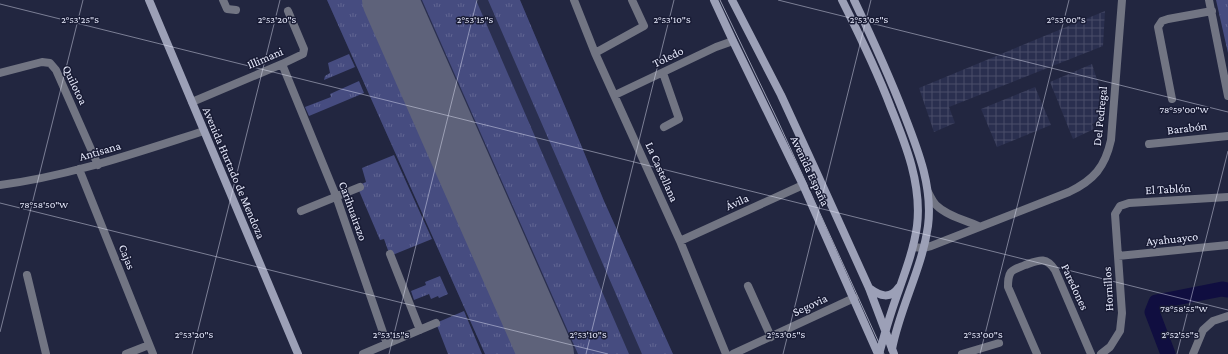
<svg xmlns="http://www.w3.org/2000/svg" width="1228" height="354" font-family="'Crimson Pro',serif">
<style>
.built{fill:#2a2f4f}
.industrial{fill:url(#industrial-grid)}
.grass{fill:url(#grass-tufts)}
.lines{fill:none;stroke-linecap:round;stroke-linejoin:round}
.river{stroke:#100e40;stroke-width:15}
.runway{stroke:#5e627a;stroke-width:56}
.street{stroke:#727583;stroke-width:8}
.secondary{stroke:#9ca0b7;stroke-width:8}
.tram{stroke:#9a9eb3;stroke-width:1}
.ticks{fill:none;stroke:#e8ebfd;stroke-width:1;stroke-opacity:0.45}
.labels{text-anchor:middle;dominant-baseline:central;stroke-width:3;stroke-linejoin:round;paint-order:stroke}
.street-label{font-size:12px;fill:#e8ebfd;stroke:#191c35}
.ticks-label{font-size:10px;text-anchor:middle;fill:#e8ebfd;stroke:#191c35;stroke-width:3;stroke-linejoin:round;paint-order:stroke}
</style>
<defs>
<pattern id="industrial-grid" width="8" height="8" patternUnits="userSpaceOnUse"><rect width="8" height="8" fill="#2a2f4f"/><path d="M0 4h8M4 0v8" fill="none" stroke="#494d69"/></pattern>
<pattern id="grass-tufts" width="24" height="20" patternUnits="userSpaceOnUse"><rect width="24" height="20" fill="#464c80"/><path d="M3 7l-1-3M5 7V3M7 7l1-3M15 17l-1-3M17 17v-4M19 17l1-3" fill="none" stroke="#616693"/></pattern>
</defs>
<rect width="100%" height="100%" fill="#222640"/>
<path class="built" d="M327 0H520L572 123 604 201 673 354H485Z"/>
<path class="industrial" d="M1105 11 1103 46 949 107 955 123 934 132 919 88Z
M1092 64 1100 89 1098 121 1092 124 1094 129 1073 139 1050 82Z
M1035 87 1051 125 997 147 981 109Z"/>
<path class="grass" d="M327 0H363L519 354H485Z
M422 0H476L629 354H578Z
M488 0H520L572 123 604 201 673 354H642Z
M1216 0H1228V53Z
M349 54 355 67 324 80 325 76 330 73 328 63Z
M359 81 364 93 309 116 305 107 331 97 330 94Z
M394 155 432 239 390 256 384 239 380 240 357 186 366 182 362 168Z
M440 276 448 294 439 298 438 296 431 299 429 294 414 300 411 291 426 285 425 282Z
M464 311 482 354H448L436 323Z"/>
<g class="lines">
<path class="river" d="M1168 354 1152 312 1156 302 1222 289 1228 290"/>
<path class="runway" d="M390 0 546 354"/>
<path class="street" d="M223 0 227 9 236 10
M574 0 595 53 680 241 726 354
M1209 0 1228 96
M595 53 644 26 632 0
M282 64 336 196 387 344
M0 73 42 62 50 63 56 70 98 165
M663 73 679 119 664 127
M615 95 716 47 733 41
M1172 99 1158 27 1162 21 1168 19 1212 11
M192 102 282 64 303 54 304 49 288 11
M1149 144 1228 136
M79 169 153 354
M0 185C70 176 138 152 204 131
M928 192C931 197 932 201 936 205 947 216 965 220 978 226
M301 211 360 187
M680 241 803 185
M913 247 923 248 931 246 1069 192C1094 180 1105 167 1111 140L1122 0
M390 254 420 330
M1118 256 1228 245
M27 275 46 354
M748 286 771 337
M126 354 149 345
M363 354 436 323
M733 354 854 298
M962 354 999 343
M1037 354 1008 287C1008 281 1008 276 1011 272 1015 268 1021 267 1025 265 1039 260 1046 256 1055 270L1091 354
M1101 354 1110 347 1120 331 1122 313 1115 214 1120 206 1129 203 1228 197
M1193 354 1203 330 1213 321 1228 316"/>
<path class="secondary" d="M149 0 298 354
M714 0 733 41 803 185 878 354
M732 0 781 95 815 169 869 288 894 354
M842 0C860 36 877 71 891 108 906 145 922 185 917 226 913 255 901 282 892 310 887 325 883 340 879 354
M854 0C872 38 889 75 904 114 918 150 933 187 928 226 922 269 900 307 892 349
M869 288C880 296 890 300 899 287"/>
<path class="tram" d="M720 0 777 119 884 354"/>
</g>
<path class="ticks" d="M778 0 1228 112M0 4 1228 310M0 203 608 354M0 332 83 0M192 354 280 0M389 354 477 0M586 354 674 0M783 354 871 0M980 354 1069 0M1177 354 1228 151"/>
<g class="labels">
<g class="street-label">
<text transform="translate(668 57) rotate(-26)">Toledo</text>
<text transform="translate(265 58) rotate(-23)">Illimani</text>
<text transform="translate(75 85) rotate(64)">Quilotoa</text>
<text transform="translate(1100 116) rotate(-84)">Del Pedregal</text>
<text transform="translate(1187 128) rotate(-7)">Barabón</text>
<text transform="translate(100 151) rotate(-16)">Antisana</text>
<text transform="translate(810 171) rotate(65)">Avenida España</text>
<text transform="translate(662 172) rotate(66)">La Castellana</text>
<text transform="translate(234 173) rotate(67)">Avenida Hurtado de Mendoza</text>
<text transform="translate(1168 189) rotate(-3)">El Tablón</text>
<text transform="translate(737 202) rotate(-24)">Ávila</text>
<text transform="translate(353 211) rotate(70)">Carihuairazo</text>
<text transform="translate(1172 239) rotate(-6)">Ayahuayco</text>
<text transform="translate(127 257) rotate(68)">Cajas</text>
<text transform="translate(1075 287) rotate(65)">Paredones</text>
<text transform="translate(1108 289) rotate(-93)">Hornillos</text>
<text transform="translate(810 305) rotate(-25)">Segovia</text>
</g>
</g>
<g class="ticks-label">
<text x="277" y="23">2°53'20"S</text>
<text x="475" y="23">2°53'15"S</text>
<text x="672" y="23">2°53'10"S</text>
<text x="869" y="23">2°53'05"S</text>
<text x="80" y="23">2°53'25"S</text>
<text x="1066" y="23">2°53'00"S</text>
<text x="1184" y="113">78°59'00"W</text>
<text x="44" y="208">78°58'50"W</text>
<text x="1184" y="312">78°58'55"W</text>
<text x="194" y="338">2°53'20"S</text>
<text x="391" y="338">2°53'15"S</text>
<text x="588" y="338">2°53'10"S</text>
<text x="786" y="338">2°53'05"S</text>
<text x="983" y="338">2°53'00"S</text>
<text x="1180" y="338">2°52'55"S</text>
</g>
</svg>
